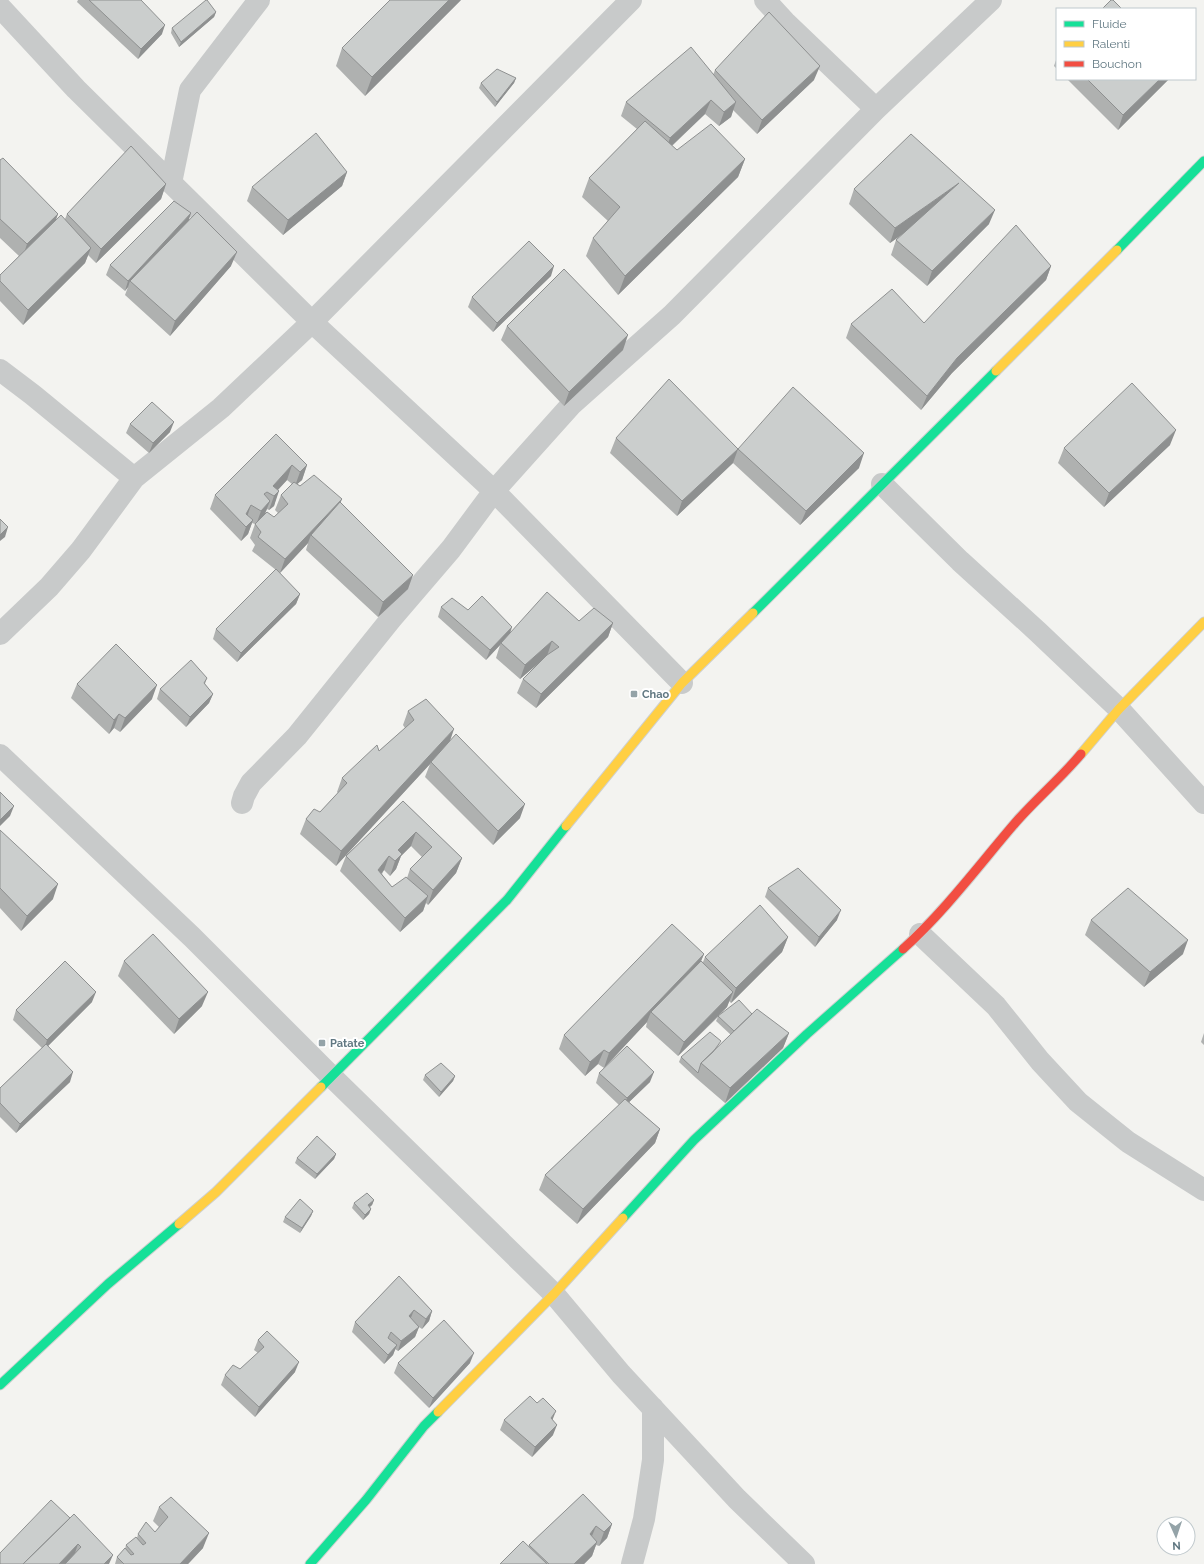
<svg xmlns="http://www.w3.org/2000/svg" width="1204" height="1564" font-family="Raleway,sans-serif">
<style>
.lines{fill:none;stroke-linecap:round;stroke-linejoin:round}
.fast-casing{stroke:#ced0cf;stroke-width:11}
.slow-casing{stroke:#ced0cf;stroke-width:11}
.jam-casing{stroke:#ced0cf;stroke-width:11}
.street{stroke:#c8caca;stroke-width:22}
.fast{stroke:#16e098;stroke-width:9}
.slow{stroke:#ffcf43;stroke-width:9}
.jam{stroke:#f24e42;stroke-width:9}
.wall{fill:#afb1b0;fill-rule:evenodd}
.shaded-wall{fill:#8e9090}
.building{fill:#cbcecd;stroke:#8e9090}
.poi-dot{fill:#94a3a8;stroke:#fff;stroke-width:1.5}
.labels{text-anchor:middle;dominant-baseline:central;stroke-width:4;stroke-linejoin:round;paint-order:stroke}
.poi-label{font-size:11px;font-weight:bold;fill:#617882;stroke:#fff;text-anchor:start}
</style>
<rect width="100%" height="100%" fill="#f3f3f0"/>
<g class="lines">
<defs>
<path id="fast" d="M1117 250 1204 161
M753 613 996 371
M321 1087 507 900 566 826
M623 1218 694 1140 807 1034 903 949
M0 1385 108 1284 179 1224
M310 1564 366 1500 424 1426 438 1412"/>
<path id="slow" d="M996 371 1117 250
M1081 754 1119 709 1204 622
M566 826 682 683 753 613
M179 1224 216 1192 321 1087
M438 1412 554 1294 623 1218"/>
<path id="jam" d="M903 949C945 911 979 865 1016 822 1037 798 1061 778 1081 754"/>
</defs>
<use href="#fast" class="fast-casing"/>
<use href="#slow" class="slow-casing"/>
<use href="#jam" class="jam-casing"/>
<path class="street" d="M765 0 785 22 876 109
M0 7 76 89 312 322 494 491 682 683
M171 183 190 90 259 0
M0 370 33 395 134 478
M882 484 960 561 1038 632 1119 709 1204 803
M0 634 49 587 81 550 134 478 221 408 312 322 631 0
M0 755 192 937 331 1076 554 1294 621 1374 737 1499 804 1564
M242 803 244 796 251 783 297 736 391 619 451 549 494 491 572 404 672 315 876 109 991 0
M920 934 996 1006 1040 1061 1078 1102 1128 1142 1204 1190
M632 1564 644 1519 653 1460V1408"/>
<use href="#fast" class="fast"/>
<use href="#slow" class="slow"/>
<use href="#jam" class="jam"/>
</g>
<path class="wall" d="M78 0H141L162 34 138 59 77 2Z
M461 0 365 96 336 66 342 48Z
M216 12 214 17 179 47 171 33 172 28Z
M1057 57V69L1054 66Z
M715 70 814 80 757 134 733 110 731 117 719 126 705 114 672 146 677 150 745 159 738 177 618 295 586 256 593 238 608 221 582 197 589 178 637 129 621 116 626 102 713 75Z
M516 78 514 83 495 107 479 88 481 83Z
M1067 79H1169L1118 130Z
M0 160 58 214 55 221 65 219 67 214 166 184 161 199 96 263 88 255 85 263 23 325 0 301V275L19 256 0 238Z
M347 172 342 186 283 235 247 201 252 187Z
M854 189 989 224 927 286 891 255 896 240 908 230 890 243 849 204Z
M189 219 231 266 170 336 125 295 128 287 125 291 106 275 110 265Z
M1051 266 1046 280 952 373 921 410 846 338 851 324 924 323Z
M551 276 493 332 468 307 472 297Z
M507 326 623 350 564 406 501 340Z
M130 424 170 432 149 453 126 433Z
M276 434 307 465 302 480 297 484 300 486 342 499 340 502 408 589 378 617 306 550 308 543 280 573 277 571 300 594 296 604 237 662 213 639 216 629 276 570 252 551 255 545 250 538 255 524 252 523 248 534 241 541 210 509 215 495ZM287 480 292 484 281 495 275 510 278 513 274 517 265 514 267 509 269 510 274 506 278 490Z
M616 438 738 449 859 468 800 525 733 463 677 516 610 453Z
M1170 445 1104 507 1058 463 1064 448Z
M441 607 468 610 510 633 579 621 613 623 608 637 536 708 517 693 523 679 547 656 520 679 496 658 500 645 486 660 438 617Z
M207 678 205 684 213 694 209 703 186 727 157 699 160 689Z
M77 684 152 699 120 732 114 728 109 734 71 698Z
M408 711 450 740 520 818 493 845 425 777 430 764 336 866 300 834 306 819 320 812 338 793 337 792 342 778 379 751 405 728 403 725Z
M403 801 462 858 456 873 428 905 426 903 423 911 400 932 340 871 346 856ZM411 846 422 857 410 869 407 878 392 887 382 874 384 870 390 876 396 869 401 856Z
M0 830 53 899 21 931 0 908Z
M768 888 837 920 815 947 765 897Z
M1091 920 1183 954 1144 987 1085 935Z
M788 937 782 952 731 1003 729 1001 727 1007 718 1016 752 1014 789 1033 783 1048 725 1103 696 1078 679 1062 681 1057 719 1046 731 1035 716 1021 718 1017 678 1056 646 1027 647 1022 604 1068 598 1064 585 1076 559 1049 564 1035 704 954 701 961 703 962 705 957Z
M124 961 202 1006 174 1034 118 976Z
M92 1002 48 1046 70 1082 16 1133 0 1117V1088L42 1048 13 1020 16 1010Z
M1204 1033V1045L1201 1042Z
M599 1073 650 1082 629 1102 660 1129 655 1143 577 1224 539 1190 545 1175 619 1105 596 1083Z
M425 1075 455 1076 453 1081 439 1097 423 1080Z
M336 1154 334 1159 315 1179 295 1163 297 1158Z
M374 1200 372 1205 370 1207 371 1209 369 1214 363 1220 352 1208 354 1203Z
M313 1211 311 1216 300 1233 283 1222 285 1217Z
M399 1276 432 1311 429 1321 422 1329 416 1325 419 1327 415 1337 398 1351 395 1349 393 1355 384 1364 352 1332 355 1322Z
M258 1340 295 1372 255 1417 221 1385 225 1375 240 1369 258 1353 254 1350Z
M398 1363H470L429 1408 394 1373Z
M504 1420H553V1435L532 1457 500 1430Z
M583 1494 612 1524 607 1538 599 1546 596 1545 592 1556 584 1564H500L528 1547 529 1545Z
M51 1500 109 1564H0Z
M159 1507 203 1548 188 1564H115L117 1557 125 1549 126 1545 137 1538 138 1534 155 1532 159 1527 153 1521Z"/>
<path class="shaded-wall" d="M449 0H461L365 96 372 77Z
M216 12 214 17 179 47 181 42Z
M165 25 162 34 138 59 141 49Z
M820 66 814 80 757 134 762 120Z
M516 78 514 83 495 107 497 102Z
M1160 79H1169L1118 130 1123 115Z
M711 100 705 114 665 152 670 138Z
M736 102 731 117 719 126 724 112Z
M745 159 738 177 618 295 625 276Z
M347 172 342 186 283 235 288 220Z
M959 183 954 198 890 243 895 228Z
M166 184 161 199 96 263 101 249Z
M995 210 989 224 927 286 932 271Z
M191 213 188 223 130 281 128 287 125 291 128 281Z
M58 214 53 228 22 259 27 244Z
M91 248 85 263 23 325 28 310Z
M237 252 231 266 170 336 175 321Z
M554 266 551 276 493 332 497 323Z
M1051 266 1046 280 952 373 921 410 927 396 957 358Z
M628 335 623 350 564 406 569 392Z
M174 422 170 432 149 453 153 443Z
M1176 430 1170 445 1104 507 1109 493Z
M738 449 733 463 677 516 682 501Z
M864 453 859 468 800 525 806 511Z
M292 465 287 480 273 495V486Z
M307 465 302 480 295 486 300 472Z
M279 491 274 506 269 510 274 496Z
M342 499 336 513 311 535 308 543 280 573 285 559Z
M270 501 264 516 256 525 261 511Z
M251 505 246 520V514Z
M253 520 248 534 241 541 246 527Z
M8 527 5 537 0 541V535Z
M413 575 408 589 378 617 383 602Z
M300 594 296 604 237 662 241 653Z
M613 623 608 637 536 708 541 694Z
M512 627 509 637 501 643 500 645 486 660 490 650Z
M552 641 547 656 520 679 525 665Z
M157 685 152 699 120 732 125 718Z
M213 694 209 703 186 727 190 717Z
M119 714 114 728 109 734 114 720Z
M454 729 449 744 431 762 430 764 336 866 341 851Z
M525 804 520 818 493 845 498 831Z
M14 806 10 816 0 826V820Z
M416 832 411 846 401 856 396 869 390 876 395 861 398 850Z
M389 856 384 870 373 884 378 870Z
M462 858 456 873 428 905 433 890Z
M58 884 53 899 21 931 27 916Z
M428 896 423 911 400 932 405 918Z
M841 910 837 920 815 947 819 937Z
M788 937 782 952 731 1003 736 988Z
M1188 940 1183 954 1144 987 1150 972Z
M704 954 698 968 651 1012 647 1022 604 1068 609 1053Z
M96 992 92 1002 44 1050 47 1040Z
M208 992 202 1006 174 1034 179 1019Z
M733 992 727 1007 678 1056 684 1042Z
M789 1033 783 1048 725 1103 730 1088Z
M604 1050 598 1064 585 1076 590 1062Z
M73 1072 70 1082 16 1133 20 1124Z
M654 1072 650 1082 623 1108 627 1098Z
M455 1076 453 1081 439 1097 441 1092Z
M660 1129 655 1143 577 1224 583 1209Z
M336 1154 334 1159 315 1179 317 1174Z
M374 1200 372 1205 366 1210 368 1205Z
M371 1209 369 1214 363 1220 365 1215Z
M313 1211 311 1216 300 1233 302 1228Z
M414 1310 410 1320 409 1316Z
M432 1311 429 1321 422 1329 426 1319Z
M419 1327 415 1337 398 1351 401 1341Z
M397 1345 393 1355 384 1364 388 1355Z
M474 1353 470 1363 429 1408 433 1398Z
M299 1362 295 1372 255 1417 259 1407Z
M556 1411 552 1421 551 1418Z
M557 1425 553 1435 532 1457 535 1447Z
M612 1524 607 1538 599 1546 604 1532Z
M596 1526 590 1541V1534Z
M209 1533 203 1548 188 1564H180Z
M597 1542 592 1556 584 1564H574Z
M78 1544 73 1559 68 1564H59Z
M113 1555 109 1564H104Z"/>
<path class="building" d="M89 0H141L165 25 141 49Z
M206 0H207L216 12 181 42 172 28Z
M390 0H449L372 77 342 48Z
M1111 0H1113L1122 9H1102Z
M769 12 820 66 762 120 715 70Z
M691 47 736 102 724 112 711 100 670 138 626 102Z
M497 69 516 78 497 102 481 83Z
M1087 79H1160L1123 115Z
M645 121 677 150 711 124 745 159 625 276 593 238 620 207 589 178Z
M316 133 347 172 288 220 252 187Z
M911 134 995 210 932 271 896 240 959 183 895 228 854 189Z
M131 146 166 184 101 249 67 214Z
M3 158 58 214 27 244 0 219V160Z
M174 201 191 213 128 281 110 265Z
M197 212 237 252 175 321 130 281Z
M61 215 91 248 28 310 0 281V275Z
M1016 225 1051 266 957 358 927 396 851 324 892 289 924 323Z
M529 241 554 266 497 323 472 297Z
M564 269 628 335 569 392 507 326Z
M669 379 738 449 682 501 616 438Z
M1132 383 1176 430 1109 493 1064 448Z
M793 387 864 453 806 511 738 449Z
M152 402 174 422 153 443 130 424Z
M276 434 307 465 300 472 292 465 273 486 279 491 274 496 267 492 264 494 270 501 261 511 251 505 246 514 253 520 246 527 215 495Z
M314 475 342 499 285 559 258 537 261 532 255 524 267 512 274 517 288 504 281 495 294 482 300 486Z
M340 502 413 575 383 602 311 535Z
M0 519 8 527 0 535Z
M276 569 300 594 241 653 216 629Z
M547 592 579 621 594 608 613 623 541 694 523 679 547 655 559 647 552 641 525 665 501 643Z
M482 596 512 627 490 650 441 607 452 598 468 610Z
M116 644 157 685 125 718 119 714 114 720 77 684Z
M191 660 207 678 204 683 213 694 190 717 160 689Z
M426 699 454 729 341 851 306 819 314 809 320 812 347 783 342 778 377 745 379 751 414 720 408 711Z
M456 734 525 804 498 831 431 762Z
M0 792 14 806 0 820Z
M403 801 462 858 433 890 410 869 432 847 416 832 398 850 402 854 395 861 389 856 378 870 392 887 406 877 428 896 405 918 346 856Z
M0 830 58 884 27 916 0 888Z
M798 868 841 910 819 937 768 888Z
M1128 888 1188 940 1150 972 1091 920Z
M760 905 788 937 736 988 705 957Z
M672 924 704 954 609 1053 604 1050 590 1062 564 1035Z
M153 934 208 992 179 1019 124 961Z
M65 961 96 992 47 1040 16 1010Z
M701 961 733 992 684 1042 651 1012Z
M739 1000 752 1014 734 1031 718 1016Z
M757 1009 789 1033 730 1088 701 1063Z
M710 1032 721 1041 713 1052 701 1063 698 1073 681 1057Z
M46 1044 73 1072 20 1124 0 1103V1088Z
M627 1046 654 1072 627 1098 599 1073Z
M441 1063 455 1076 441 1092 425 1075Z
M625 1099 660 1129 583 1209 545 1175Z
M317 1136 336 1154 317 1174 297 1158Z
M367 1193 374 1200 368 1205 371 1209 365 1215 354 1203Z
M300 1199 313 1211 302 1228 285 1217Z
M399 1276 432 1311 426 1319 414 1310 409 1316 419 1327 401 1341 391 1332 388 1338 397 1345 388 1355 355 1322Z
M444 1320 474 1353 433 1398 398 1363Z
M267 1331 299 1362 259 1407 225 1375 233 1365 240 1369 264 1347 258 1340Z
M530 1396 537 1403 543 1398 556 1411 551 1418 557 1425 535 1447 504 1420Z
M583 1494 612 1524 604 1532 596 1526 590 1534 597 1542 574 1564H549L529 1545Z
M171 1497 209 1533 180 1564H124L117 1557 125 1548 131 1555 134 1554 126 1545 136 1537 143 1545 146 1543 138 1534 146 1522 155 1532 168 1517 159 1507Z
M51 1500 70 1518 23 1564H0V1553Z
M74 1514 113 1555 104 1564H65L81 1547 78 1544 59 1564H23Z
M523 1541 547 1564H500Z"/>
<g class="poi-dot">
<rect x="630" y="690" width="8" height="8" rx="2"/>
<rect x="318" y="1039" width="8" height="8" rx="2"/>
</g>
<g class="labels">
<g class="poi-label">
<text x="642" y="694">Chao</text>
<text x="330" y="1043">Patate</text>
</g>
</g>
<rect x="1056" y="8" width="140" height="72" fill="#ffffff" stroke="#c0c9cd"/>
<rect x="1064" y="21" width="20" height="6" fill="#16e098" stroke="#c0c9cd"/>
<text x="1092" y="28" font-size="12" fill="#617882">Fluide</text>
<rect x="1064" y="41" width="20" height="6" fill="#ffcf43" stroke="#c0c9cd"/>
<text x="1092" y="48" font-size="12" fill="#617882">Ralenti</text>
<rect x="1064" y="61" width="20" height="6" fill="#f24e42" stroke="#c0c9cd"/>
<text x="1092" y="68" font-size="12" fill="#617882">Bouchon</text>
<g transform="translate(1176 1536) rotate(177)"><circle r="19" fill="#ffffff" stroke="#c0c9cd"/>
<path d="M0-3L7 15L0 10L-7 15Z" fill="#94a3a8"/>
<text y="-6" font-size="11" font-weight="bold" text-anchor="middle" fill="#617882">N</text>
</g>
</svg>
